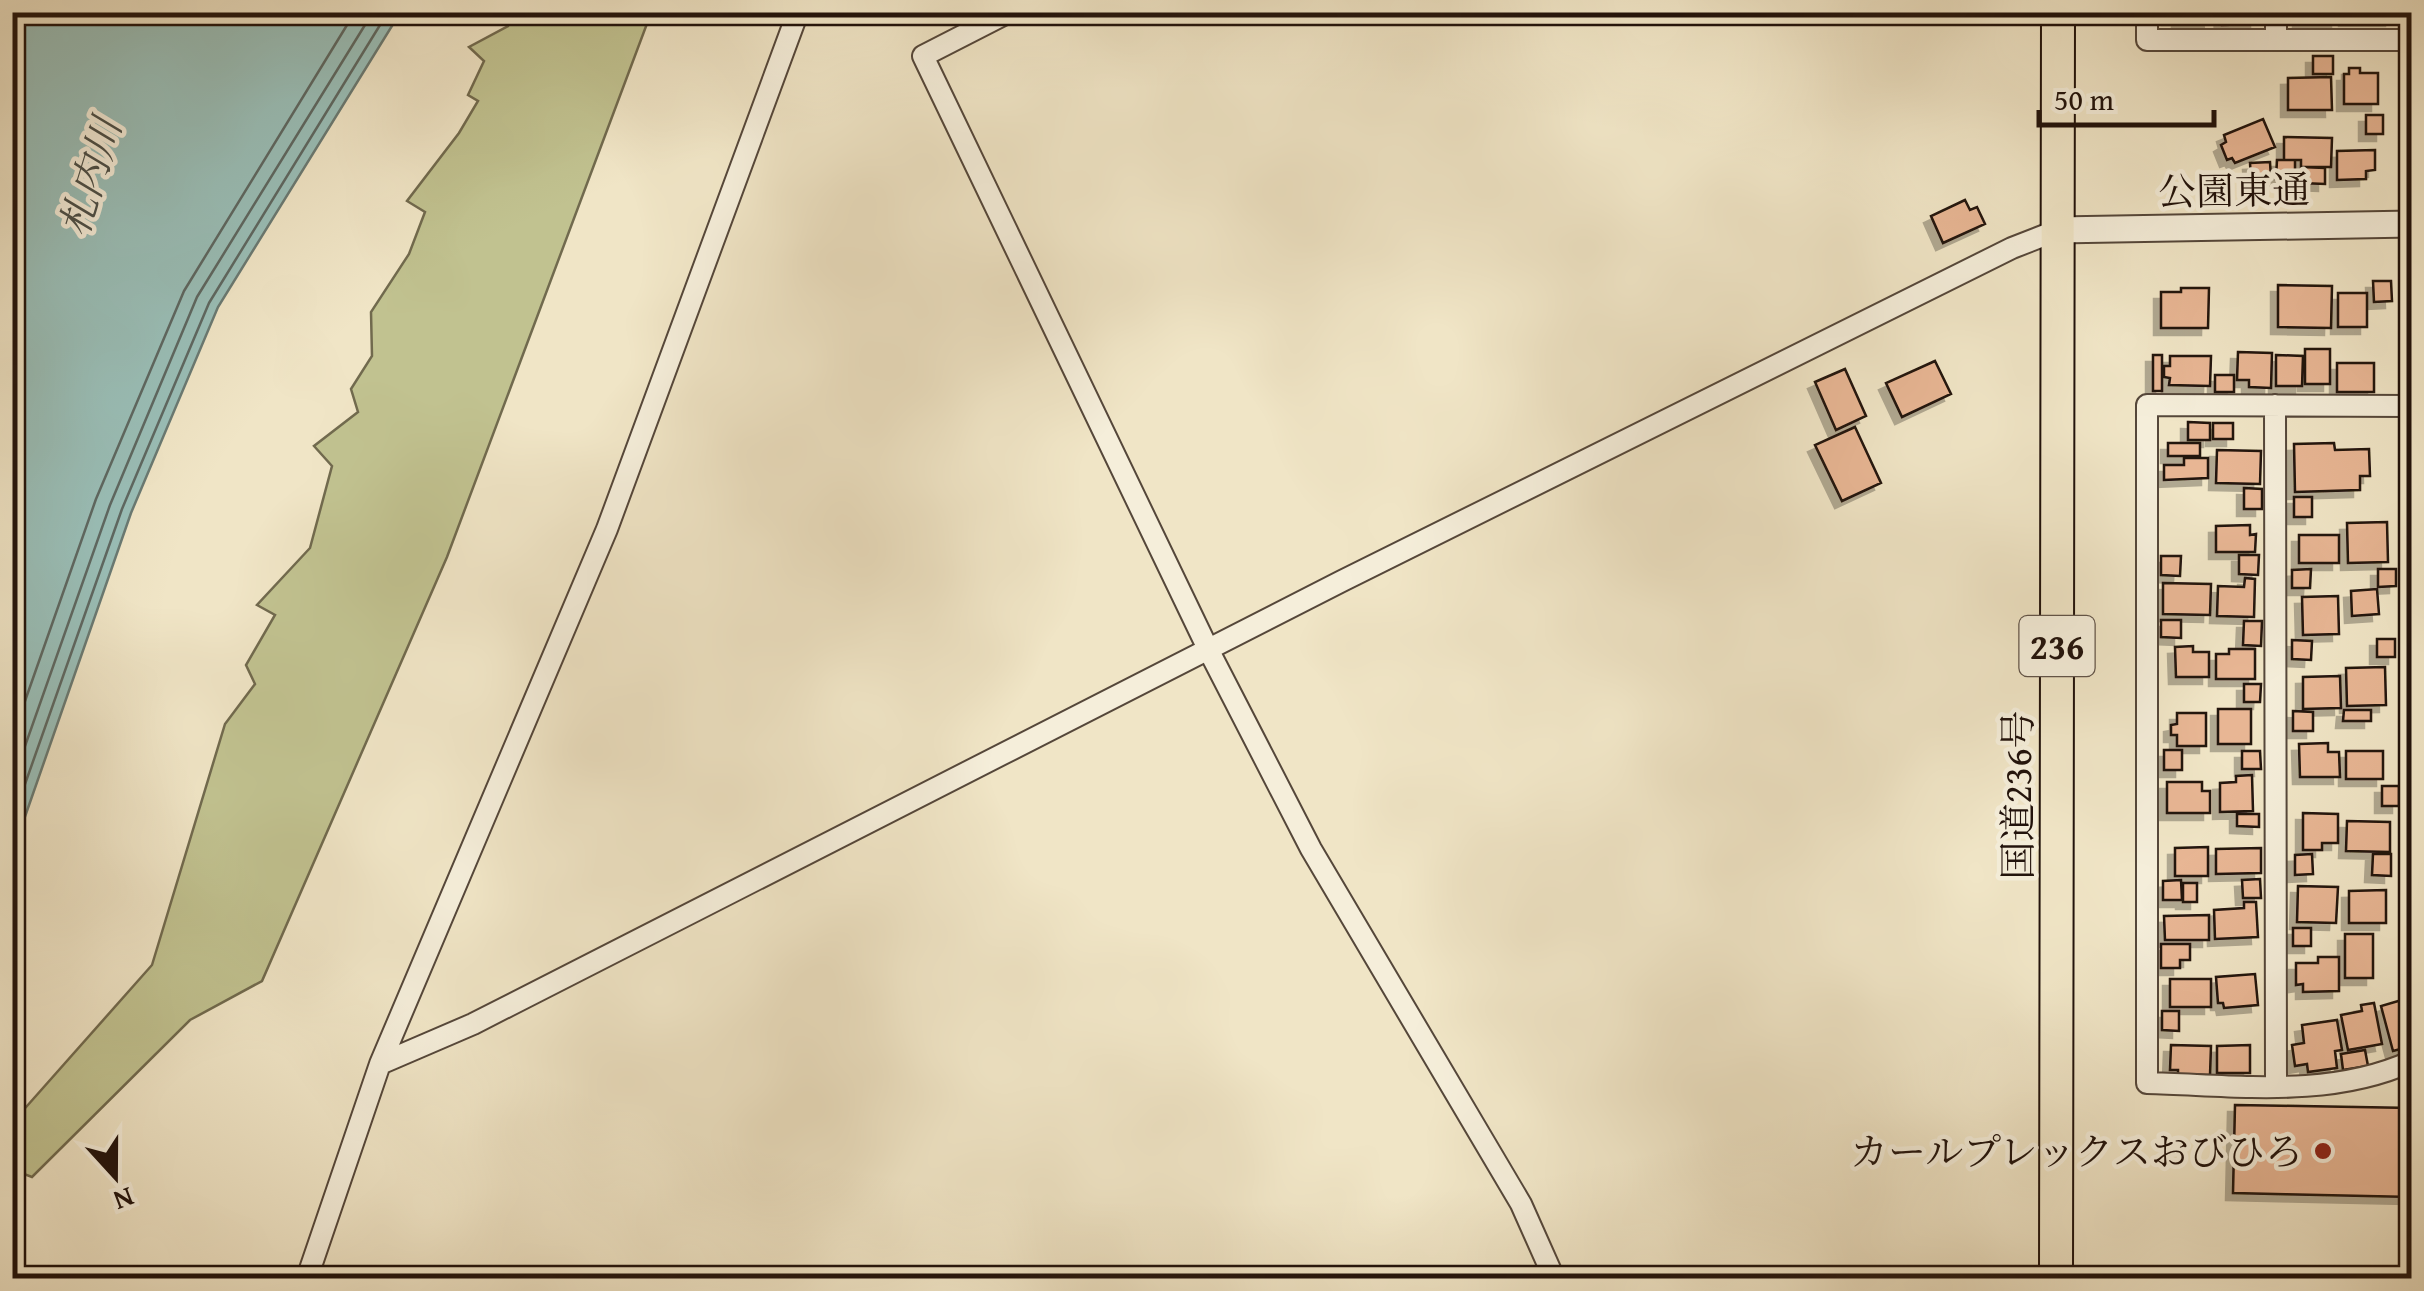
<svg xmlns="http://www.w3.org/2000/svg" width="2424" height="1291" font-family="'Gentium Book Plus','Noto Serif JP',serif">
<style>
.green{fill:#c1c290;stroke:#716a4e;stroke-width:2.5}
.water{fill:#9abfb8;stroke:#6a7a73;stroke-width:2.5}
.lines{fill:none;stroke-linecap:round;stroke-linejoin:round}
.shore{stroke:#5e6862;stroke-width:2.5}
.building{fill:#e8b694;stroke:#21120b;stroke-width:2.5;filter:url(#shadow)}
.minor-casing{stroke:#55473a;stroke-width:24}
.tertiary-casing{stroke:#55473a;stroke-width:29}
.trunk-casing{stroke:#21120b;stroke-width:36}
.minor{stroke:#f5eeda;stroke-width:20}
.tertiary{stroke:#f5eeda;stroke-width:25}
.trunk{stroke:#f0e5c6;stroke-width:32}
.poi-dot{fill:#8f2418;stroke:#f5eeda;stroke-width:4}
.labels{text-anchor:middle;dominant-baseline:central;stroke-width:9;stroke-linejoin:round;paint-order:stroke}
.shield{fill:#f5eeda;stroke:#615449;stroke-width:2.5}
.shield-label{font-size:35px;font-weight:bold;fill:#21120b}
.street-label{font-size:38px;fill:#21120b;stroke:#f5eeda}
.poi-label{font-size:38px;fill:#21120b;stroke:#f5eeda;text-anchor:end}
.water-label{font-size:40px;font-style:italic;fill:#4b4f48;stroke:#f5eeda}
</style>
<defs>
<filter id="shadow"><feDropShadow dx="-7" dy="7" stdDeviation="0" flood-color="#0004"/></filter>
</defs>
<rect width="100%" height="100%" fill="#f0e5c6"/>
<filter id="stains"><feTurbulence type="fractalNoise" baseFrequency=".002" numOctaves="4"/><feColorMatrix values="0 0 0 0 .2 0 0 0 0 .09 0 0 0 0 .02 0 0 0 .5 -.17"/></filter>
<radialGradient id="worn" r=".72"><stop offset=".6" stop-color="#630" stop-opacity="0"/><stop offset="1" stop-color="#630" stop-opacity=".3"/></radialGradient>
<path class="green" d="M513 13H651L447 557 262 981 190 1020 32 1177 13 1170V1135L19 1115 152 965 225 724 255 684 246 665 275 615 257 605 310 548 332 466 314 446 358 412 351 389 372 356 371 312 409 254 425 212 407 201 459 133 478 101 468 95 484 61 469 47 508 26Z"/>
<path class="water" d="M13 12 400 13 218 307 131 513 13 851Z"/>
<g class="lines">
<path class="shore" d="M12 738 96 499 184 291 355 12
M12 783 110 505 197 297 373 12
M12 821 122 509 209 303 388 12"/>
</g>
<path class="building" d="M2169 12H2210L2211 23 2179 24V18H2169Z
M2221 12H2257V24L2222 25Z
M2300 12H2338V22L2300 23Z
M2346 12H2392V19H2346Z
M2313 56H2333V74H2313Z
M2349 68H2360V73H2378V104H2344V74H2349Z
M2331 77 2332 110H2288V78Z
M2366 115H2383V134H2366Z
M2263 119 2275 147 2235 163 2232 158 2227 160 2221 145 2226 142 2224 135Z
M2284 137 2332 138 2331 167H2301V160H2284Z
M2375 150V170L2366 171V179L2337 180V151Z
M2277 160H2295V180L2276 179Z
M2270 162 2271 179H2251L2250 163Z
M2301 167 2325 168V184L2301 183Z
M1965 200 1970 210 1977 207 1985 224 1943 243 1931 216Z
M2373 281H2391L2392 301 2374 302Z
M2278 285 2332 286 2331 328 2278 327Z
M2181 288H2209L2208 328H2161V292H2181Z
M2338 293H2367V327H2338Z
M2305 349H2330V384H2305Z
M2238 352 2272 353 2271 388 2249 387V380H2237Z
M2153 355H2162V391H2153Z
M2276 355 2303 356 2302 386H2276Z
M2170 356H2211L2210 386 2169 385 2170 378 2164 377V366H2170Z
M1935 361 1951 394 1902 417 1886 383Z
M2337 363H2374V392H2337Z
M1845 369 1866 416 1836 430 1815 382Z
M2215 375H2234V392H2215Z
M2188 422 2210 423V440H2188Z
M2213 423H2233V439H2213Z
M1855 427 1881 483 1842 501 1815 445Z
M2168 443H2200V456H2168Z
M2334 443 2335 450 2369 449 2370 476H2360V490L2295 492 2294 444Z
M2217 450 2261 451 2260 484 2216 483Z
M2184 458H2208V478L2164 480V465H2184Z
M2244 488 2262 489V509H2244Z
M2294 497H2312V517H2294Z
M2387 522 2388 562 2348 563 2347 523Z
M2250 525V535L2256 534 2255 552H2216V526Z
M2299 535H2339V563H2299Z
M2239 555H2259L2258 575 2239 574Z
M2161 556H2181L2180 576 2161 575Z
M2311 569 2310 588H2292V570Z
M2378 569H2396V586L2378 587Z
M2245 578 2255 579 2254 617 2217 616 2218 586 2244 587Z
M2163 583 2211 584 2210 615 2163 614Z
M2377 589 2379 614 2352 616 2351 591Z
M2338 596 2339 634 2303 635 2302 597Z
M2161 620H2181V638L2161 637Z
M2244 621H2262L2261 646 2243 645Z
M2377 639H2395V657H2377Z
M2292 640 2312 641 2311 660 2292 659Z
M2193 646V652H2209V677H2176L2175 647Z
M2229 649H2255V679H2216V654H2229Z
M2385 667 2386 705 2347 706 2346 668Z
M2340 676 2341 708 2303 709V677Z
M2244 684H2261L2260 702H2244Z
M2218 709H2251V744H2218Z
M2344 710H2371V721H2343Z
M2293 711 2313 712V731H2293Z
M2177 713H2206V746H2177V735H2171V725L2177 724Z
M2328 743V752H2339L2340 777H2300L2299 744Z
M2164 750H2182V770H2164Z
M2242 751H2260L2261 769H2242Z
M2346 751H2383V779H2346Z
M2252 775 2253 811 2220 812V783L2236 782V776Z
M2167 782H2202V791H2210V813H2167Z
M2382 786H2399V806H2382Z
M2303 813 2338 814V843H2322V850H2303Z
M2237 814H2259V827L2237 826Z
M2347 821 2390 822V852L2346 851Z
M2208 847V876H2175V848Z
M2261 848V873L2216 874V849Z
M2312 854 2313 874 2295 875V855Z
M2373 854H2391V876L2372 875Z
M2260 879 2261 898H2243L2242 880Z
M2181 880 2182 900H2163V881Z
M2183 883H2197V902H2183Z
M2298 886 2338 887 2336 923 2297 922Z
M2386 890V923H2349V891Z
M2244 902H2256L2258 937 2215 939 2214 910 2244 908Z
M2209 915V940H2165L2164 916Z
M2293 928H2311V946H2293Z
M2345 934H2373V978H2345Z
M2161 944H2190V960H2180V968H2161Z
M2318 957H2339V991L2303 992V984L2296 985V963H2318Z
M2255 974 2258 1005 2224 1008 2223 1003H2218L2216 977Z
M2170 979H2211V1007H2170Z
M2412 997V1046L2393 1051 2381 1006Z
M2374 1003 2382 1044 2348 1050 2341 1015 2362 1011 2361 1005Z
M2162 1011H2179V1031L2162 1030Z
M2337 1020 2342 1050 2335 1051 2337 1068 2308 1072 2307 1064 2295 1066 2292 1045 2304 1043 2302 1025Z
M2171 1045 2211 1046 2210 1075 2178 1074V1070H2170Z
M2250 1045V1073H2217V1046Z
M2365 1050 2368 1066 2343 1070 2341 1054Z
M2235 1105 2412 1108V1197L2233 1193Z"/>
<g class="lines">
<defs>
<path id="minor" d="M1009 12 923 56 1209 651 1311 849 1521 1204 1554 1278
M2147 12V40H2412
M2276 40V12
M2275 405 2276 1086
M2412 406 2147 405V1083C2235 1085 2329 1099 2412 1061
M380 1064 473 1024 1342 581 2012 248 2058 230
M307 1278 380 1064 607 529 798 12"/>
<path id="tertiary" d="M2058 230 2412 224"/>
<path id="trunk" d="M2056 1278 2058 12"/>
</defs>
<use href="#minor" class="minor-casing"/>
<use href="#tertiary" class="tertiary-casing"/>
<use href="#trunk" class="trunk-casing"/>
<use href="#minor" class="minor"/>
<use href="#tertiary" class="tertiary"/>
<use href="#trunk" class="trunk"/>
</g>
<circle class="poi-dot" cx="2323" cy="1151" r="10"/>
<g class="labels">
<rect class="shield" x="2019.5" y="616" width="75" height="60" rx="8"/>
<g class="shield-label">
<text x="2057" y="646">236</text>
</g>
<g class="street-label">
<text transform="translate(2234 190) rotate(-1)">公園東通</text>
<text transform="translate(2017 795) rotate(-90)">国道236号</text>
</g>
<g class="poi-label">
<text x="2303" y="1151">カールプレックスおびひろ</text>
</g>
<g class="water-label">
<text transform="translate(90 177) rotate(-73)">札内川</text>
</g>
</g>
<rect width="2424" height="1291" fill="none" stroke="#f0e5c6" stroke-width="50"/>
<rect x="15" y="15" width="2394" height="1261" fill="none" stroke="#21120b" stroke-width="5"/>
<rect x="25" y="25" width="2374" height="1241" fill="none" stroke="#21120b" stroke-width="2.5"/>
<g transform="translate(115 1176) rotate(159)" stroke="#f5eeda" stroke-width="8" paint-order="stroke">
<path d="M0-8L18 38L0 25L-18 38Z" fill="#21120b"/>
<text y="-15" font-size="28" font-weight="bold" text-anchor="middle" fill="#21120b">N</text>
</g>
<path d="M2039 110v15h175v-15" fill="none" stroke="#21120b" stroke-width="5"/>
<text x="2054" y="110" font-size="30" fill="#21120b" stroke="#f5eeda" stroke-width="8" paint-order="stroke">50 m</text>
<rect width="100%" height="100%" filter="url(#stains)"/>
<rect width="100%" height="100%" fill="url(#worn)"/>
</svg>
